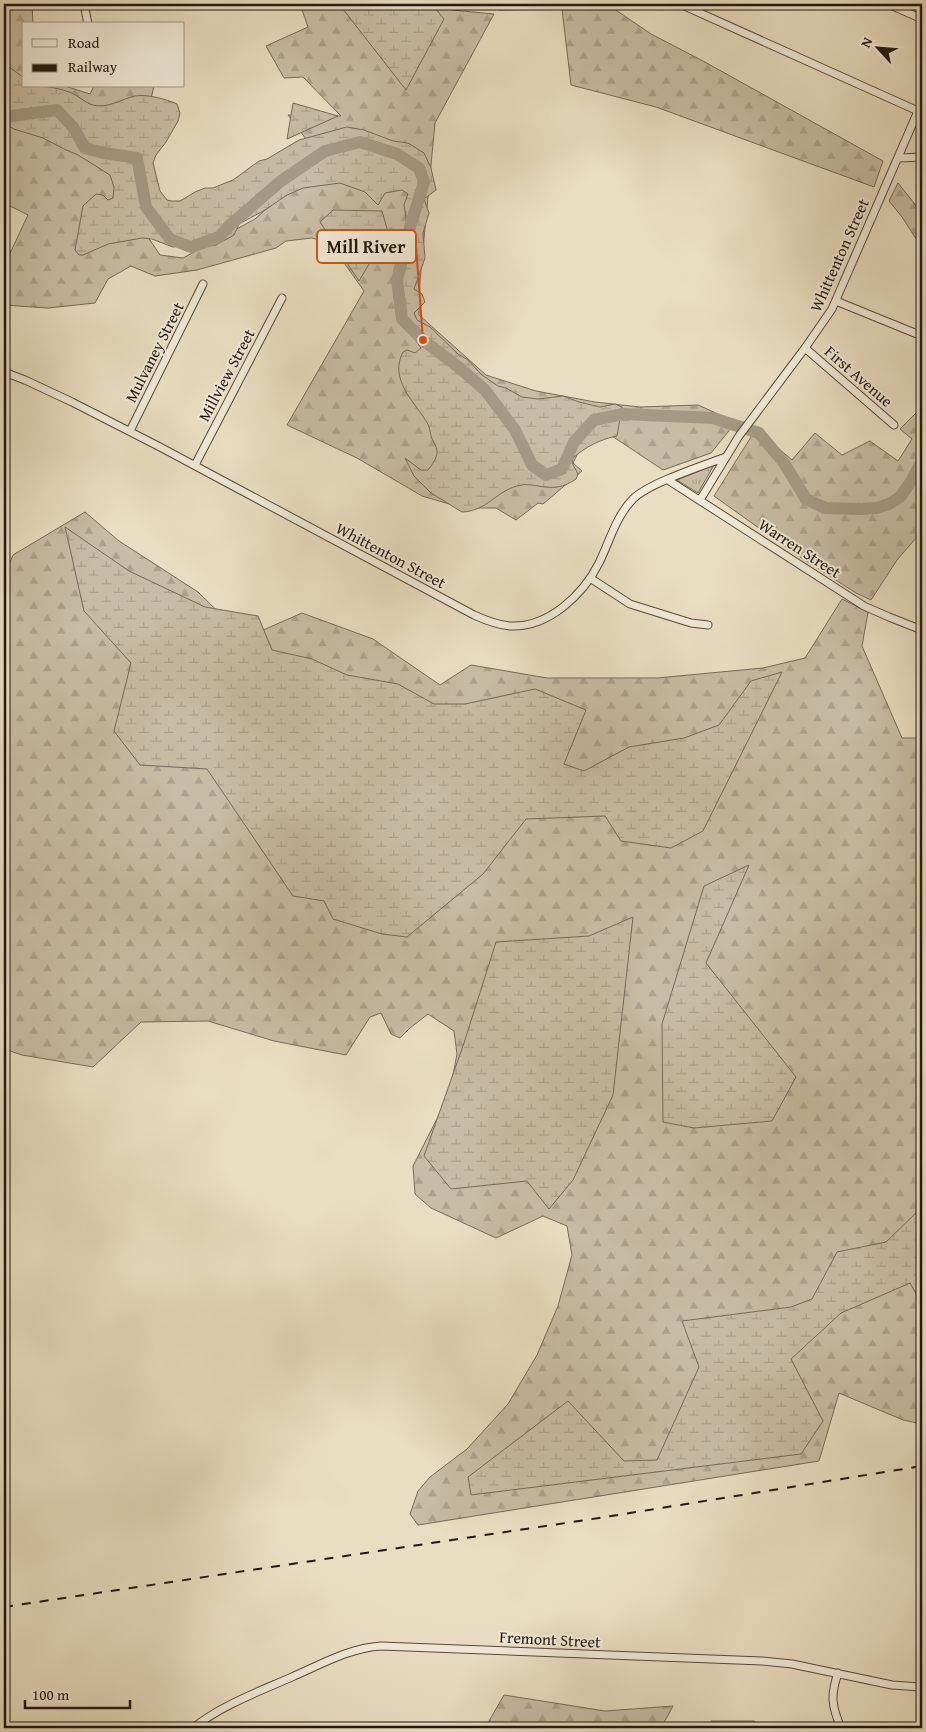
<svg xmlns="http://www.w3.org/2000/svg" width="926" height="1732" font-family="'Gentium Book Plus',serif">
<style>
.grass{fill:url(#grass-tufts);stroke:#766a5a}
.forest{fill:url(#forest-firs);stroke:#766a5a}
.wetland{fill:url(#wetland-marsh);stroke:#766a5a}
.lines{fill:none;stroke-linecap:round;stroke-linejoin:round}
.river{stroke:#a69a85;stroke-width:12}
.minor-casing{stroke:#55493c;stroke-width:9}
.minor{stroke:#f1ead7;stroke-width:7}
.rail{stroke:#231710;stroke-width:2;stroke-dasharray:9 9;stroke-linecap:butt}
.labels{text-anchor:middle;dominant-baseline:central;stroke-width:4;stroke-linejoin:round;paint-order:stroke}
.street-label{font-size:16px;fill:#231710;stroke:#f1ead7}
.leader{fill:none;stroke:#d4520c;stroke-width:2}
.callout-dot{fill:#d4520c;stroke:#f1ead7;stroke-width:2}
.callout{fill:#f1ead7;stroke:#d4520c;stroke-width:2}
.callout-label{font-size:18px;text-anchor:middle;font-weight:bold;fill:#231710}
</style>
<defs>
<pattern id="grass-tufts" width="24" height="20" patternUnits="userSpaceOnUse" patternTransform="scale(1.25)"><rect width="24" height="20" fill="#c8bca4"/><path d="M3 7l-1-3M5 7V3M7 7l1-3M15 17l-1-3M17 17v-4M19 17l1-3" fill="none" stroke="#aca18c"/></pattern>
<pattern id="forest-firs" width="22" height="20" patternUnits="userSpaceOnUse" patternTransform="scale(1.25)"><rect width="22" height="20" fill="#c8bca4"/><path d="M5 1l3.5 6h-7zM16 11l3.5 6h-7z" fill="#aca18c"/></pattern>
<pattern id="wetland-marsh" width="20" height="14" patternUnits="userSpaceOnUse" patternTransform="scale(1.25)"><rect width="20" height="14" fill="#c8bca4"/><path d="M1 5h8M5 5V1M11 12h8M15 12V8" fill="none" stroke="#aca18c"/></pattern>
</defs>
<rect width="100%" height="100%" fill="#eadec2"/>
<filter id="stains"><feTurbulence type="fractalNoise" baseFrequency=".004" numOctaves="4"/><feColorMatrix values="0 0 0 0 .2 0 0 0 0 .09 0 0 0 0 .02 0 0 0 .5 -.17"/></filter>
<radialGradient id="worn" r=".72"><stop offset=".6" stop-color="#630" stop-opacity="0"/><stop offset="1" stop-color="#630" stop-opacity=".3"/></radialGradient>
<path class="grass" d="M714 465 698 493 677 480Z"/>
<path class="forest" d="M4 4H32L33 24H24V86H65L90 94 94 86H154L143 132 131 212 160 255 183 258 255 219 305 174 309 143 288 115 341 116 303 77 284 78 266 46 308 27 300 4H445L452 10 494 14 435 123 420 281 419 315 486 375 536 391 595 402 640 407 698 405 736 422 711 453 663 470 609 434 584 441 573 463 582 471 543 504 538 503 516 520 496 508H463L422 496 357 458 287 425 364 291 330 243 312 238 286 241 276 248 197 270 155 276 131 266 108 279 95 303 48 308 4 305V266L28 215 4 203Z
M477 4H607L651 34 703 61 883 161 874 187 656 107 571 85 562 9 500 10Z
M898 183 922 213V248L902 217 889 201Z
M922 401V531L897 560 871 600 856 593 794 553 714 496 756 429 792 460 815 433 842 455 870 441 898 461 912 439 900 429 918 411Z
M85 512 119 541 198 592 245 638 302 613 373 639 440 685 471 665 547 678H657L763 668 805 658 842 599 868 612 862 646 902 738H922V1424L903 1420 839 1393 819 1461 418 1525 410 1514 418 1491 430 1477 467 1449 508 1404 537 1355 558 1306 572 1255 567 1226 543 1216 496 1238 431 1208 415 1194 413 1166 449 1095 457 1054 454 1031 428 1014 410 1028 400 1038 391 1034 381 1013 370 1017 346 1055 274 1041 208 1021 141 1022 93 1067 22 1055 4 1049V578L13 555Z
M504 1695 605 1711 673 1706 661 1728H485Z
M711 1721H754L763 1728H715Z"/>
<path class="wetland" d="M339 4H432L444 19 406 90Z
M4 63 24 78V86C42 86 52 86 69 92 78 95 85 103 93 105 108 109 121 99 135 96 147 94 166 99 177 104L180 113 178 121 166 142 156 155 153 163 160 191 167 200 171 201H180L195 192 205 188H213L233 180 259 161 267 159 299 140 347 127 364 130 393 141 408 143 424 153 431 168 436 190 424 199 429 213 423 233 425 258 414 289 422 294 425 302 414 313 417 320 430 327 458 354 468 360 482 375 498 386 506 388 522 397 538 399 563 396 579 402 600 407 615 404 622 407 617 436C601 439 585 447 573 458L572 463 578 474 576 479C560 490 550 488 532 485 528 485 524 484 521 485 496 490 488 511 462 512L431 493 414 476 405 458 421 470H428C431 466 435 461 436 457 439 451 435 444 432 439 430 433 430 426 426 421 413 400 389 379 403 352L407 350 415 353 421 348 406 327 394 294 395 273 401 252 400 239 407 224 404 205 408 194 402 190 385 193 378 205 365 192 340 183 303 188 287 195 265 210 239 224 234 235 216 245H184L173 247 152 239 142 238 108 244 83 255H79L75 250 83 206 96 194 103 195 108 200 113 198 114 187 110 175 78 155 64 149 43 138 14 129 4 123Z
M293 103 338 116 287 139Z
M333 210 382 211 388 232 359 281 320 222Z
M65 527 129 571 205 607 258 616 272 650 312 659 347 675 398 684 434 704H465L535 689 586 710 564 764 584 771 629 747 684 738 719 725 751 681 782 672 703 831 671 848 621 841 605 816 526 819 483 874 407 937 382 934 333 919 324 901 293 896 207 769 140 765 114 731 131 663 84 611Z
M749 865 706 963 796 1077 772 1121 694 1128 663 1122 662 1024 704 886Z
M633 917 613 1095 573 1180 549 1209 527 1181 451 1189 424 1156 464 1043 496 942 589 936Z
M922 1207V1304L910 1283 841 1313 791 1359 823 1421 801 1454 471 1495 468 1477 568 1401 624 1461 657 1460 699 1367 682 1321 791 1307 812 1299 837 1252 886 1242Z"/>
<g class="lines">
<path class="river" d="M4 117 57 110 73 127 85 148 104 153 137 158 146 207 170 239 191 247 219 237 230 225 281 181 325 151 360 142 397 154 419 168 424 182 410 227 397 280 402 319 423 340 461 369 485 390 515 430 532 465 546 475 562 469 574 442 594 420 623 414 713 418 759 433 784 463 806 499 825 508 860 509 876 508 889 504 900 497 910 483 922 461"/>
<defs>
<path id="minor" d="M84 4 88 24
M176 4 178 5 188 4
M680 4 918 111
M888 4 922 19
M899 158 922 157
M836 301 922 336
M805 348 894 425
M4 372 25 380 72 402 160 447 474 615C485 620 497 625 510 626 548 628 583 595 599 563 609 543 616 516 633 499 649 483 702 466 726 457
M130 431 203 284
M195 465 282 298
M668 480 864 606 889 617 922 630
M700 500 739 436 805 348 832 309 922 102
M590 578 630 604 691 623 708 625
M838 1673C830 1696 832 1707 841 1728
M193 1728C222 1705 258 1692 292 1677 320 1665 349 1648 381 1646L762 1661 792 1664 892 1685 922 1687"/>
</defs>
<use href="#minor" class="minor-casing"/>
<use href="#minor" class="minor"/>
<path class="rail" d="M4 1607 599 1518 922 1466"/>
</g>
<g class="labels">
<g class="street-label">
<text transform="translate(839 255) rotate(-66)">Whittenton Street</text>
<text transform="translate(154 352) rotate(-63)">Mulvaney Street</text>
<text transform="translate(226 375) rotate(-62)">Millview Street</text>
<text transform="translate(859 376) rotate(41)">First Avenue</text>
<text transform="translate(800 548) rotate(33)">Warren Street</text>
<text transform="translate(391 555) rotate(28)">Whittenton Street</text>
<text transform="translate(550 1639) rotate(3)">Fremont Street</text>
</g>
</g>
<path class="leader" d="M423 340L416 246"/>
<circle class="callout-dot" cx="423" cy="340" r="5"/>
<rect class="callout" x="317" y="230" width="99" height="33" rx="5"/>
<g class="callout-label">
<text x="366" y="253">Mill River</text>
</g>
<rect width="926" height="1732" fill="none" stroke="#eadec2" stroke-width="20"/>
<rect x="5" y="5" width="916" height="1722" fill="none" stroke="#231710" stroke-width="2.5"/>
<rect x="10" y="10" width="906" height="1712" fill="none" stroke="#231710"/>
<rect x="22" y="22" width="162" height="65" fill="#f1ead7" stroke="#9f9687"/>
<rect x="32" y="39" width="25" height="8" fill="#f1ead7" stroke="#9f9687"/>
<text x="68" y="48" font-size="15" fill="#231710">Road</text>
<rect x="32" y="64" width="25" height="8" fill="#231710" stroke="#9f9687"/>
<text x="68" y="72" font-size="15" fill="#231710">Railway</text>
<g transform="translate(878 48) rotate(296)" stroke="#f1ead7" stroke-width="4" paint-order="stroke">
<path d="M0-4L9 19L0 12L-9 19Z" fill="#231710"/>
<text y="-8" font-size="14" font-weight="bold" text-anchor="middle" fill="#231710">N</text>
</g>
<path d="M25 1700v8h105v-8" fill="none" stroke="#231710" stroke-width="2.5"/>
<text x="32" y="1700" font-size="15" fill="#231710" stroke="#f1ead7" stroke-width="4" paint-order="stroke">100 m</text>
<rect width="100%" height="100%" filter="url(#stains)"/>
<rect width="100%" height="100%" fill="url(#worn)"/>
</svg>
